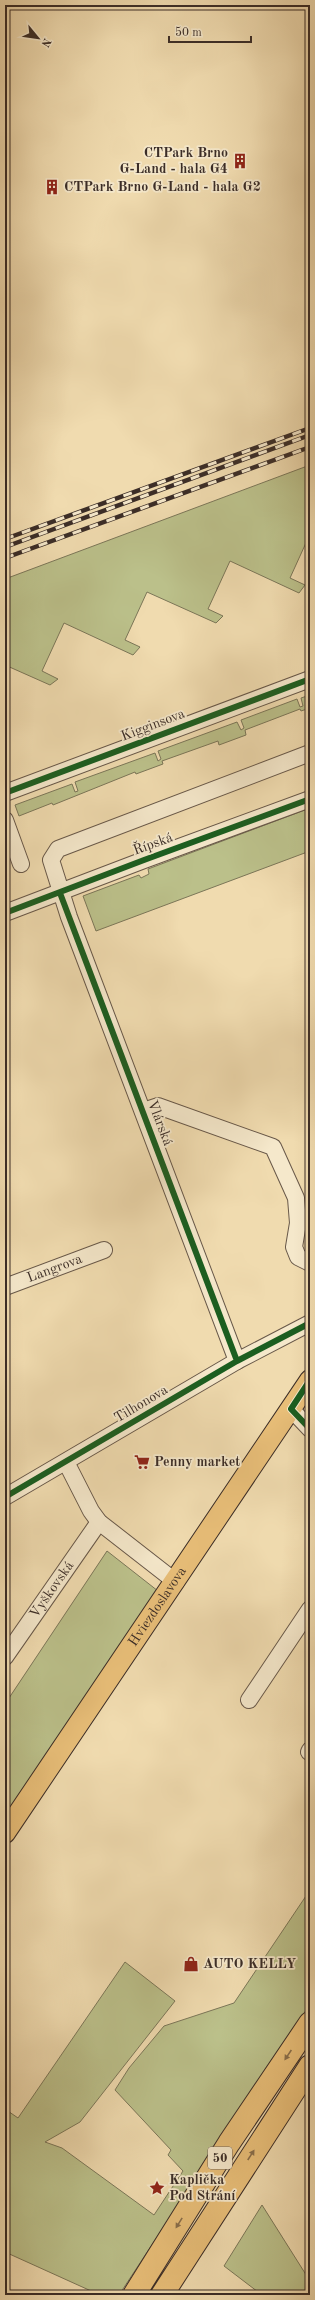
<svg xmlns="http://www.w3.org/2000/svg" width="315" height="2300" font-family="'Old Standard TT',serif">
<style>
.green{fill:#bbc08a;stroke:#7b7658}
.lines{fill:none;stroke-linecap:round;stroke-linejoin:round}
.minor-casing{stroke:#685849;stroke-width:18}
.major-casing{stroke:#3b2d27;stroke-width:22}
.highway-casing{stroke:#3b2d27;stroke-width:24}
.minor{stroke:#f5e8cb;stroke-width:16}
.major{stroke:#e8be78;stroke-width:20}
.highway{stroke:#e8be78;stroke-width:22}
.rail-casing{stroke:#3b2d27;stroke-width:4.5}
.rail{stroke:#f5e8cb;stroke-width:3;stroke-dasharray:9;stroke-linecap:butt}
.cycleway-casing{stroke:#f5e8cb;stroke-width:8}
.cycleway{stroke:#1b5e20;stroke-width:6}
.oneway{fill:#896e4b}
.labels{text-anchor:middle;dominant-baseline:central;stroke-width:3.5;stroke-linejoin:round;paint-order:stroke}
.shield{fill:#f5e8cb;stroke:#736558;stroke-width:1}
.shield-label{font-size:13px;font-weight:bold;fill:#3b2d27}
.poi-label{font-size:14px;font-weight:bold;fill:#3b2d27;stroke:#f5e8cb;text-anchor:start}
.street-label{font-size:14px;fill:#3b2d27;stroke:#f5e8cb}
</style>
<rect width="100%" height="100%" fill="#f0dbaf"/>
<filter id="stains"><feTurbulence type="fractalNoise" baseFrequency=".005" numOctaves="4"/><feColorMatrix values="0 0 0 0 .2 0 0 0 0 .09 0 0 0 0 .02 0 0 0 .5 -.17"/></filter>
<radialGradient id="worn" r=".72"><stop offset=".6" stop-color="#630" stop-opacity="0"/><stop offset="1" stop-color="#630" stop-opacity=".3"/></radialGradient>
<path class="green" d="M310 465V534L290 578 305 585 299 593 230 561 208 609 223 616 216 623 147 592 125 640 140 647 133 655 64 623 42 671 58 679 50 685 5 665V579Z
M310 695V708L301 711 300 709 245 730 246 735 219 745 218 741 162 761 163 764 136 774 135 772 53 805 52 803 19 816 15 805 72 784 75 792 78 791 75 782 155 753 158 761 161 759 158 751 237 722 241 730 244 728 241 720 297 699 300 707 303 706 301 698Z
M310 808V851L96 931 83 896 139 875 141 878 149 874 148 869Z
M107 1551 158 1591 5 1823V1704Z
M310 1890V2004L119 2295H100L5 2252V2109L18 2118 125 1962 175 2001 80 2122 45 2142 62 2148 154 2215 183 2171 168 2155 171 2150 115 2090 129 2068 164 2026 234 2003Z
M262 2205 310 2281V2295H262L224 2266Z"/>
<g class="lines">
<defs>
<g id="minor">
<path d="M5 793 310 679"/>
<path d="M5 820 21 864"/>
<path d="M5 913 144 860 310 799"/>
<path d="M143 1111 158 1106 273 1147 296 1198 298 1223 294 1247 298 1257 310 1263"/>
<path id="s1" d="M5 1287 104 1250"/>
<path d="M237 1361 69 917 51 860 58 849 310 753"/>
<path d="M291 1409 310 1429"/>
<path d="M66 1462 91 1511 99 1522 176 1582"/>
<path d="M5 1497 237 1361 310 1323"/>
<path id="s2" d="M5 1657 99 1522"/>
<path d="M249 1700 310 1609"/>
<path d="M309 1752 310 1750"/>
</g>
<g id="major">
<path id="s3" d="M5 1833 310 1380"/>
</g>
<path id="highway" d="M134 2295 229 2143 310 2023
M162 2295 310 2066"/>
</defs>
<use href="#minor" class="minor-casing"/>
<use href="#major" class="major-casing"/>
<use href="#highway" class="highway-casing"/>
<use href="#minor" class="minor"/>
<use href="#major" class="major"/>
<use href="#highway" class="highway"/>
<defs>
<path id="rail" d="M5 539 310 428
M5 547 310 435
M5 558 310 447"/>
</defs>
<use href="#rail" class="rail-casing"/>
<use href="#rail" class="rail"/>
<defs>
<path id="cycleway" d="M5 793 310 679
M60 893 237 1361
M5 913 144 860 310 799
M310 1380 291 1409 310 1429
M5 1497 237 1361 310 1323"/>
</defs>
<use href="#cycleway" class="cycleway-casing"/>
<use href="#cycleway" class="cycleway"/>
</g>
<defs><path id="oneway-solid" d="M-6-.8H1V-3.2L6.5 0L1 3.2V.8H-6Z"/></defs>
<g class="oneway">
<use href="#oneway-solid" transform="translate(288 2055) rotate(124)"/>
<use href="#oneway-solid" transform="translate(251 2155) rotate(-57)"/>
<use href="#oneway-solid" transform="translate(179 2223) rotate(122)"/>
</g>
<defs>
<symbol id="building-bare" viewBox="-9 -9 18 18"><path d="M-4-6H4V6H1V3H-1V6H-4ZM-2.5-4.3h1.7v1.8h-1.7ZM.8-4.3h1.7v1.8H.8ZM-2.5-1h1.7V.8h-1.7ZM.8-1h1.7V.8H.8Z" fill="#8f2418" stroke="#f5e8cb" stroke-width="2.5" paint-order="stroke"/></symbol>
<symbol id="supermarket-bare" viewBox="-9 -9 18 18"><path d="M-6-5.5h2.5l.6 2H6L4.5 2H-2.5L-4.4-4H-6ZM-1.5 3.2a1.3 1.3 0 1 0 .1 0ZM3 3.2a1.3 1.3 0 1 0 .1 0Z" fill="#8f2418" stroke="#f5e8cb" stroke-width="2.5" paint-order="stroke"/></symbol>
<symbol id="shop-bare" viewBox="-9 -9 18 18"><path d="M-5-2.5h2.3a2.7 3.5 0 0 1 5.4 0H5L5.5 6h-11ZM-1.5-2.5h3a1.5 2.3 0 0 0-3 0Z" fill="#8f2418" stroke="#f5e8cb" stroke-width="2.5" paint-order="stroke"/></symbol>
<symbol id="sight-bare" viewBox="-9 -9 18 18"><path d="M0-6L1.8-2.2L6-1.7L2.9 1.2L3.7 5.4L0 3.3L-3.7 5.4L-2.9 1.2L-6-1.7L-1.8-2.2Z" fill="#8f2418" stroke="#f5e8cb" stroke-width="2.5" paint-order="stroke"/></symbol>
</defs>
<g fill-rule="evenodd">
<use href="#building-bare" x="229" y="150" width="22" height="22"/>
<use href="#building-bare" x="41" y="176" width="22" height="22"/>
<use href="#supermarket-bare" x="131" y="1451" width="22" height="22"/>
<use href="#shop-bare" x="180" y="1953" width="22" height="22"/>
<use href="#sight-bare" x="146" y="2177" width="22" height="22"/>
</g>
<g class="labels">
<rect class="shield" x="208" y="2147" width="24" height="22" rx="3"/>
<g class="shield-label">
<text x="220" y="2158">50</text>
</g>
<g class="poi-label">
<text x="228" y="153" text-anchor="end">CTPark Brno<tspan x="228" dy="16">G-Land - hala G4</tspan></text>
<text x="64" y="187">CTPark Brno G-Land - hala G2</text>
<text x="154" y="1462">Penny market</text>
<text x="203" y="1964">AUTO KELLY</text>
<text x="169" y="2180">Kaplička<tspan x="169" dy="16">Pod Strání</tspan></text>
</g>
<g class="street-label">
<text transform="translate(153 725) rotate(-21)">Kigginsova</text>
<text transform="translate(153 844) rotate(-20)">Řípská</text>
<text transform="translate(160 1123) rotate(69)">Vlárská</text>
<text stroke="none"><textPath href="#s1" startOffset="53">Langrova</textPath></text>
<text transform="translate(141 1404) rotate(-31)">Tilhonova</text>
<text stroke="none"><textPath href="#s2" startOffset="82">Vyškovská</textPath></text>
<text stroke="none"><textPath href="#s3" startOffset="273">Hviezdoslavova</textPath></text>
</g>
</g>
<rect width="315" height="2300" fill="none" stroke="#f0dbaf" stroke-width="20"/>
<rect x="6" y="6" width="303" height="2288" fill="none" stroke="#3b2d27" stroke-width="2"/>
<rect x="10" y="10" width="295" height="2280" fill="none" stroke="#3b2d27"/>
<g transform="translate(38 38) rotate(119)" stroke="#f5e8cb" stroke-width="3" paint-order="stroke">
<path d="M0-3L7 15L0 10L-7 15Z" fill="#3b2d27"/>
<text y="-6" font-size="11" font-weight="bold" text-anchor="middle" fill="#3b2d27">N</text>
</g>
<path d="M169 36v6h82v-6" fill="none" stroke="#3b2d27" stroke-width="2"/>
<text x="175" y="36" font-size="12" fill="#3b2d27" stroke="#f5e8cb" stroke-width="3" paint-order="stroke">50 m</text>
<rect width="100%" height="100%" filter="url(#stains)"/>
<rect width="100%" height="100%" fill="url(#worn)"/>
</svg>
